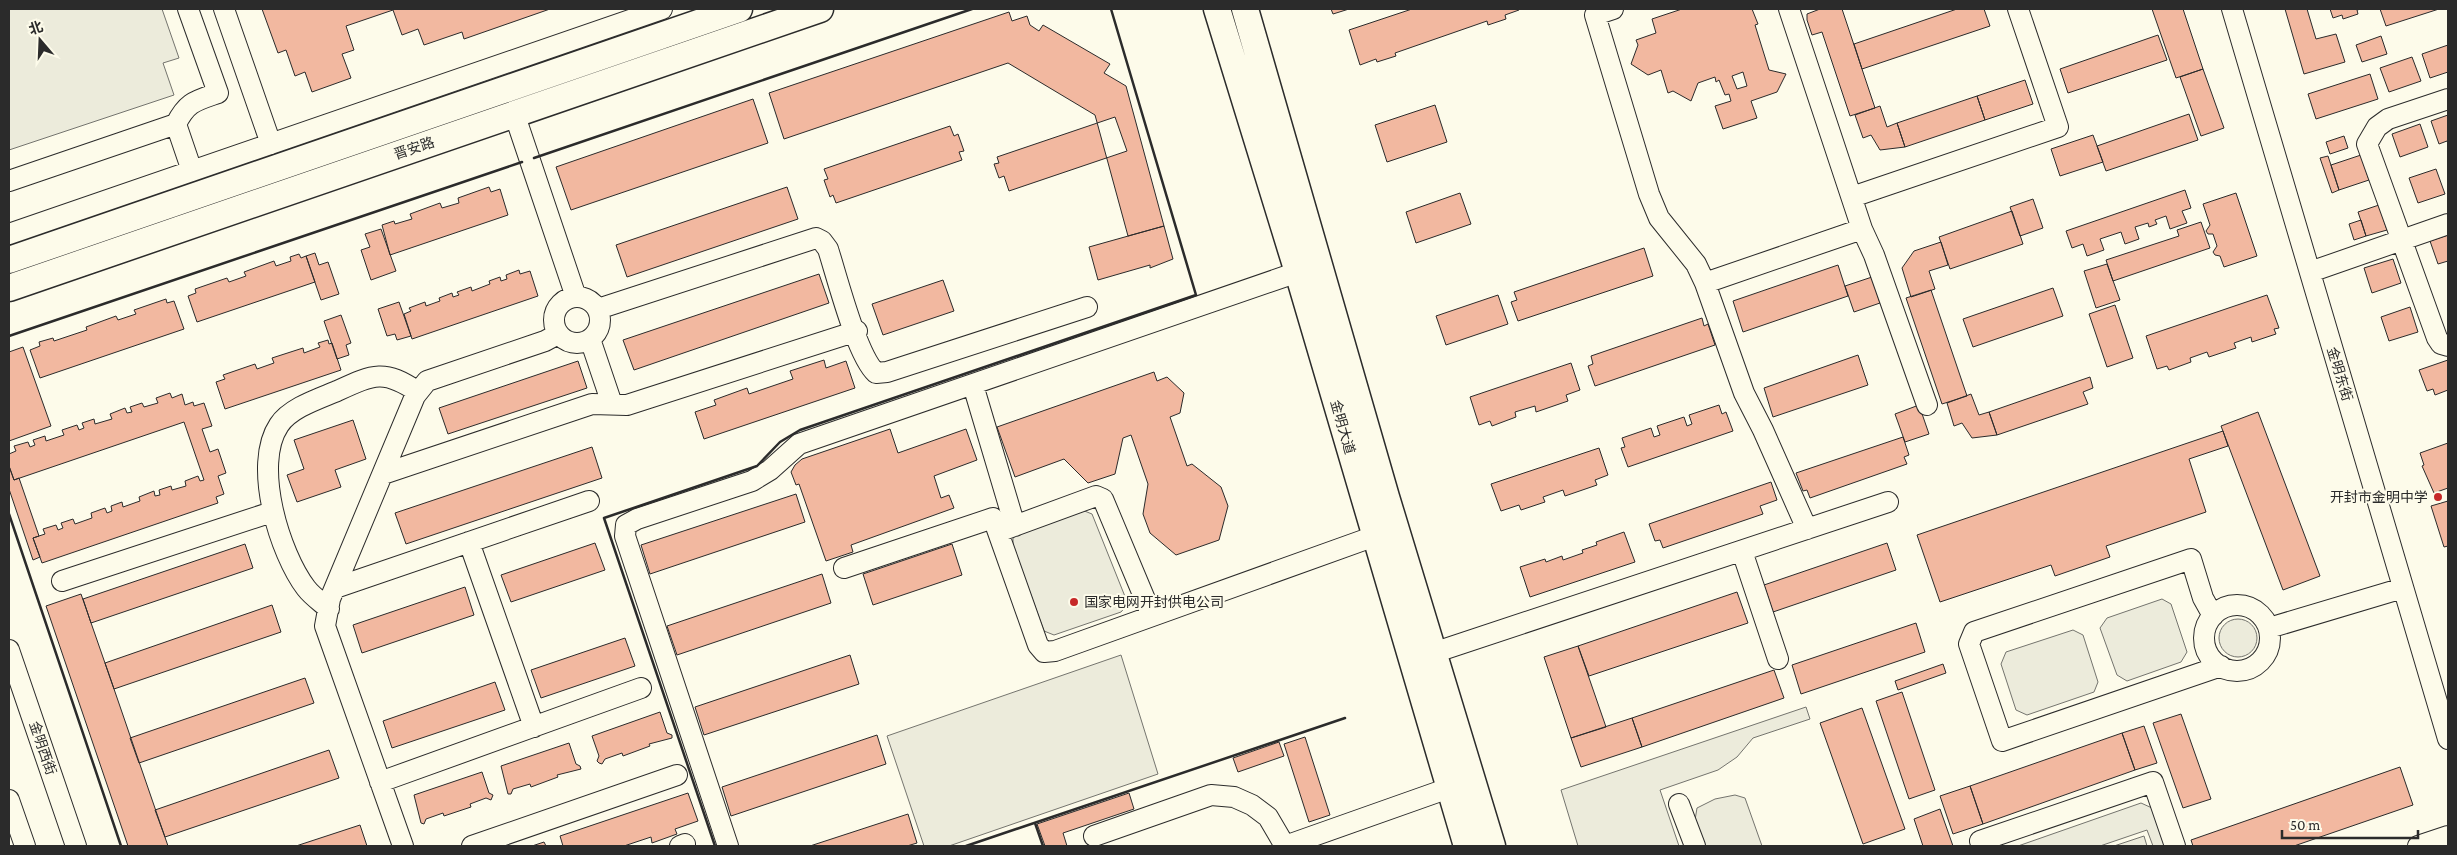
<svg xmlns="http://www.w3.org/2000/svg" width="2457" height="855" font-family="'Crimson Pro','Noto Sans SC',serif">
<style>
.green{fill:#ecebdb;stroke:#74746e}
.building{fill:#f2b8a0;stroke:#2b2b2b;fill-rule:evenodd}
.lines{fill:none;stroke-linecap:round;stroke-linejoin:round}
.minor-casing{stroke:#2b2b2b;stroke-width:22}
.major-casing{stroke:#2b2b2b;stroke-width:29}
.minor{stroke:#fdfbea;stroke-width:20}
.major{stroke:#fdfbea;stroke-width:26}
.wall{stroke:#2b2b2b;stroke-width:2.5}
.poi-dot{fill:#c62828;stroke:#fdfbea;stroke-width:2}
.labels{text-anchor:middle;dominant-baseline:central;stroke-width:4;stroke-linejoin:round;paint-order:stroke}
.street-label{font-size:14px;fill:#2b2b2b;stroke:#fdfbea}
.poi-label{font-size:14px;fill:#2b2b2b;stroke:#fdfbea;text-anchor:end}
</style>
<rect width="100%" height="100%" fill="#fdfbea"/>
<path class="green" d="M9 9H162L179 58 163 63 174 95 9 150Z
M1082 510 1092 514 1128 604 1121 612 1054 635 1044 631 1013 546V538L1020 533Z
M2162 599 2171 604 2187 652 2181 662 2127 681 2117 675 2100 628 2107 618Z
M2219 638a19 19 0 1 1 38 0a19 19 0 1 1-38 0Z
M2073 630 2083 635 2098 682 2094 692 2027 715 2016 710 2001 664 2006 652Z
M1121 655 1158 774 949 846H924L887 736Z
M1806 707 1810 719 1753 738 1737 757 1718 770 1660 790 1679 846H1578L1561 790Z
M1735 795 1745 798 1762 846H1704L1695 820 1697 808 1715 799Z
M2141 803 2152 808 2165 846H2153L2147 830 2100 846H2018Z
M2144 836 2147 846H2114Z"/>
<path class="building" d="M262 9H550L464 39 462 32 424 45 418 29 402 35 393 10 346 26 354 50 342 54 351 78 312 92 305 72 295 76 286 50 278 53Z
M1331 9H1349L1333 14Z
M1412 9H1519V10L1505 15 1506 19 1488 25 1487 21 1395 53 1396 56 1377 62 1376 59 1360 65 1349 30Z
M1682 9H1752L1758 24 1755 25 1769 70 1786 74 1777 92 1751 101 1757 118 1723 129 1715 106 1731 101 1729 94 1725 95 1719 80 1716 82 1715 77 1698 83 1691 101 1673 91 1668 93 1661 70 1648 75 1631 64 1638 45 1636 40 1656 33 1652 19ZM1743 72 1747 86 1737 89 1732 76Z
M1820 9H1842L1875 108 1850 116 1822 32 1812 35 1807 20V14Z
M1957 9H1984L1990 26 1862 69 1854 44Z
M2152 9H2183L2203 69 2176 78Z
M2285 9H2307L2316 39 2336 34 2345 62 2304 74Z
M2330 9H2361L2357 10 2358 14 2343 19 2342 15 2333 18Z
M2380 9H2439L2386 26Z
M1009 12 1012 21 1027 16 1030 25 1039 31 1043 25 1110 64 1104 73 1126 86 1164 226 1128 236 1095 115 1008 63 784 139 769 93Z
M2158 35 2167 60 2068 93 2060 69Z
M2381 36 2387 54 2362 62 2356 45Z
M2448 45V72L2430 78 2422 54Z
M2412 57 2421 81 2389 92 2380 68Z
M2203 69 2224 128 2201 136 2180 77Z
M2370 74 2378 99 2316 119 2308 94Z
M2025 80 2033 104 1985 120 1977 96Z
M1977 96 1985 120 1905 147 1897 123Z
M753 99 768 143 571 210 556 167Z
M1435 105 1447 142 1387 162 1375 125Z
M1880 106 1887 127 1897 123 1905 147 1880 150 1871 135 1863 138 1855 115Z
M2189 114 2198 140 2106 171 2097 146Z
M2448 115V144L2447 141 2439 144 2431 121Z
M1115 117 1127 151 1009 191 1004 176 999 178 994 164 999 163 997 157Z
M2420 124 2428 147 2400 157 2392 134Z
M950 126 954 136 958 134 964 151 959 152 962 160 836 203 833 195 830 197 824 180 828 179 824 169Z
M2093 135 2103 162 2060 176 2051 149Z
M2344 136 2348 148 2330 154 2326 142Z
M2361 155 2369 180 2339 190 2331 165Z
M2328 156 2339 190 2332 193 2320 158Z
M2436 169 2445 194 2418 203 2409 178Z
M489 187 491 192 500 189 508 215 390 255 382 225 394 221 395 224 412 219 410 214 440 203 442 208 459 203 458 198Z
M787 187 798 219 627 277 616 245Z
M2185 190 2191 208 2182 211 2187 223 2170 229 2166 216 2155 220 2157 224 2149 227 2148 223 2135 227 2139 239 2125 244 2121 232 2100 239 2104 250 2087 256 2083 244 2072 248 2066 231Z
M1460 193 1471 224 1416 243 1406 212Z
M2236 193 2257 256 2224 267 2220 256 2215 255 2213 252 2217 246 2213 234H2208L2206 231 2210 225 2203 204Z
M2033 199 2043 228 2020 236 2010 207Z
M2379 205 2387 230 2366 236 2358 212Z
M2012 211 2023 244 1950 269 1939 237Z
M2361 220 2366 236 2354 240 2349 224Z
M2201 222 2210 248 2113 281 2106 260 2179 236 2177 230Z
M1164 226 1173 259 1150 268V265L1098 280 1089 247Z
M381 229 396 271 371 280 361 250 370 247 365 234Z
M2448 235V261L2438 264 2430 241Z
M1941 242 1948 265 1929 271 1935 289 1911 297 1902 268 1914 251Z
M1644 248 1653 276 1518 321 1511 302 1517 300 1514 292Z
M315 253 319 265 328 262 339 294 321 300 306 256Z
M299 254 301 258 306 256 315 282 197 322 188 296 196 293 195 289 227 278 229 282 246 276 244 272 274 261 276 266 291 261 290 257Z
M2393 259 2401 283 2372 293 2364 268Z
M2107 264 2120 300 2096 308 2084 271Z
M1838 265 1848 296 1743 332 1733 301Z
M519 270 520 274 530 271 538 296 412 339 404 314 411 311 409 308 425 302 426 306 440 301 439 298 452 293 453 297 459 295 457 292 471 287 472 291 490 284 489 281 500 277 501 281 507 279 506 275Z
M819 274 829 303 634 370 623 340Z
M1872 277 1880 303 1854 312 1845 286Z
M943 280 954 311 883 335 872 304Z
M2053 288 2063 316 1973 347 1963 319Z
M1931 290 1967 396 1942 404 1906 298Z
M1498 295 1508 324 1446 345 1436 316Z
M2267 295 2279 328 2274 329 2276 334 2252 342 2251 337 2234 343 2236 348 2209 357 2207 352 2190 358 2191 362 2169 370 2167 366 2157 369 2146 336Z
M166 299 167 303 174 301 184 329 40 378 30 350 40 346 39 342 53 338 54 341 87 330 86 327 116 316 118 320 136 314 134 310Z
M399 302 411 336 397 340 395 334 387 336 378 309Z
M2115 305 2133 358 2107 367 2089 314Z
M2410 307 2418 332 2389 341 2381 317Z
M341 315 351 343 346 345 349 355 337 359 324 321Z
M1702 318 1704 326 1708 324 1715 345 1595 386 1588 366 1593 364 1591 356Z
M328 340 329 344 332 343 341 370 225 409 216 382 225 379 223 375 255 364 257 369 274 363 272 358 303 348 304 353 320 347 318 343Z
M23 347 51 426 9 441V352Z
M1858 355 1868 385 1773 417 1764 388Z
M824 360 826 368 846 361 855 388 704 439 695 412 716 405 714 400 747 388 749 394 793 379 790 371Z
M2448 360V390L2435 395 2433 389 2427 391 2419 370Z
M578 361 587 388 448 434 439 408Z
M1571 363 1580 390 1566 395 1568 401 1536 412 1535 406 1515 412 1516 417 1492 426 1490 421 1479 425 1470 397Z
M1154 372 1157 381 1167 377 1184 393 1180 413 1170 417 1187 466 1192 464 1221 487 1228 506 1219 540 1176 555 1150 533 1143 514 1148 484 1131 435 1123 438 1115 474 1088 483 1064 459 1015 477 997 427Z
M2090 377 2093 388 2083 392 2088 404 1997 435 1989 412Z
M170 393 172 398 182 394 185 405 193 402 194 406 204 403 212 426 202 429 210 452 218 449 226 473 218 476 224 494 216 497 218 503 42 563 33 538 45 534 43 529 56 525 58 530 63 528 61 523 73 519 75 524 92 518 91 513 105 508 107 513 112 511 111 506 122 502 123 507 140 501 139 497 154 491 155 496 160 495 159 490 171 486 172 490 186 486 185 481 198 476 200 481 204 480 184 422 14 480 9 466V454L16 451 14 446 28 442 30 447 35 445 33 440 45 436 46 441 64 435 62 430 77 425 79 430 84 428 82 423 94 419 95 424 112 419 110 414 125 408 127 413 132 412 130 407 142 403 144 407 158 403 156 398Z
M1971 394 1979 415 1989 412 1997 435 1972 438 1962 423 1954 426 1947 403Z
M1719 405 1722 414 1726 412 1733 431 1628 467 1621 448 1625 447 1622 438 1651 428 1654 437 1660 435 1657 426 1684 417 1687 426 1692 424 1689 415Z
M1919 405 1929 434 1905 442 1895 414Z
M2258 412 2320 576 2283 590 2221 426Z
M353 420 366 459 335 470 341 487 297 502 287 475 304 469 294 440Z
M890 429 898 453 966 429 977 460 934 476 941 498 949 495 954 508 851 545 853 552 826 561 799 484 796 485 791 472 795 465 802 459Z
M2223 431 2228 446 2189 459 2206 512 2106 546 2110 557 2055 576 2051 565 1940 602 1917 535Z
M1903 437 1909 455 1904 457 1907 464 1810 498 1807 490 1803 491 1796 473Z
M2448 443V488L2434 493 2422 466 2424 465 2420 453Z
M592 447 602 478 406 544 395 513Z
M1599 448 1608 475 1595 480 1597 485 1565 496 1563 490 1543 497 1545 502 1521 510 1519 505 1501 511 1491 484Z
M9 466 14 480 19 478 39 536 33 538 40 557 33 560 9 489Z
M1771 482 1777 500 1760 506 1763 514 1663 548 1660 540 1655 541 1649 524Z
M796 494 805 522 650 574 641 545Z
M2448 501V546L2444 547 2431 506Z
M1624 532 1635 562 1530 597 1520 567 1545 559 1546 562 1562 556 1563 560 1583 553 1582 550 1597 545 1596 542Z
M595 543 605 570 511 602 501 575Z
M1887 543 1896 570 1773 612 1764 585Z
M245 544 253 568 91 623 83 599Z
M952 544 962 575 873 605 863 574Z
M822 574 831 603 677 655 667 626Z
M465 587 474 615 362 653 353 625Z
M1737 592 1748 623 1589 676 1578 646Z
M81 594 114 689 168 846H128L46 606Z
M272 605 281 632 114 689 105 663Z
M1916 623 1925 652 1801 694 1792 665Z
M625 638 635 666 541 698 531 670Z
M1578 646 1606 727 1571 738 1544 657Z
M850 655 859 684 704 735 695 707Z
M1943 664 1946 673 1898 690 1895 681Z
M1774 670 1784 698 1642 747 1632 718Z
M305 678 314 703 139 763 130 738Z
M495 682 505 710 392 748 383 721Z
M1902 692 1935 790 1909 799 1876 701Z
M1862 708 1905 829 1863 844 1820 723Z
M660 712 667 733 672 735V738L649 744 650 746 623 756 622 753 605 759 602 764 599 763 597 761 599 756 592 736Z
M2181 714 2211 799 2183 808 2153 723Z
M1632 718 1642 747 1581 767 1571 738Z
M2144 726 2157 763 2135 770 2122 733Z
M2122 733 2135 770 1983 824 1970 786Z
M877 735 886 764 731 816 722 787Z
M1305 737 1330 815 1309 822 1284 744Z
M1279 742 1284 756 1238 772 1233 758Z
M569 743 576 764 580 766 581 769 557 775 558 777 531 787 530 784 513 789 511 794H508L501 766Z
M329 750 339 778 165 837 155 810Z
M2400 767 2413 805 2294 846H2193L2191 840Z
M482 772 489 793 493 795 491 800 486 798 470 804 471 807 444 816 443 813 426 819 424 824 421 823 414 795Z
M1970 786 1983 824 1953 834 1940 796Z
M688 793 698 821 675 829 677 834 652 843 651 837 624 846H563L560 836Z
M1129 793 1134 809 1063 833 1067 846H1045L1037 824Z
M1940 809 1953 846H1923L1914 819Z
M908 814 917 843 907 846H810Z
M360 825 367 846H296Z
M544 842 546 846H532Z"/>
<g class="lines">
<defs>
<path id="minor" d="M224 9 271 144
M1613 9 1595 15 1649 194 1659 218 1696 264 1705 283 1744 393 1763 430 1807 529
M1789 9 1862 229 1874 255 1927 405
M2232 9 2448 739
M2448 99 2388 119 2377 127 2367 144 2437 338 2441 344 2448 346
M514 113 576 297
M176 124C187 102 195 101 218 93L188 9
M9 181 176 124 192 171
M1852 197 2058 127 2018 9
M9 234 662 9
M2310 272 2448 224
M1705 283 1862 229
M554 320a23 23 0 1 1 46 0a23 23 0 1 1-46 0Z
M598 309 816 238 822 241 828 249C837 277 857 356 876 373L887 372 1087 307
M590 339 612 404
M973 385 1015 526
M383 474 592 404 627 405 857 331
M998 532 1096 496 1103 499 1152 616
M469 542 534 727
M1742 551 1778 659
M844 568 993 518 1038 645 1044 652 1055 651 1375 536
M62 581 272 512
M335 588 589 501
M2204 638a33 33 0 1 1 66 0a33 33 0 1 1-66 0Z
M329 609C321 602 312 596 306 588 280 554 252 465 279 425 290 408 318 399 337 391 374 374 384 369 418 392
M2213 616 2203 598 2191 559 1974 632 1969 644 2002 741 2221 666
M2269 628 2403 588
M9 650 76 846
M1433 653 1888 502
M380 782 641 688
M9 800 25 846
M1679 804 1695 846
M1094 836 1211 795 1234 797 1252 805 1268 817 1285 846
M1980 841 2153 782 2175 846
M403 846 325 626 330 599 415 396 427 381 545 341 558 334
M472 846 677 775
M680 846 685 844
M728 846 625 536 626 525 637 519 752 481 770 470 799 444 1298 272
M1285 846 1449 788
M2418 846 2448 836"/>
<path id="major" d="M1217 9 1298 272 1467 846
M1245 9 1386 497 1492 846
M9 260 739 9
M9 288 820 9"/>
</defs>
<use href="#minor" class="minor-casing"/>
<use href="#major" class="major-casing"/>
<use href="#minor" class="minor"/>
<use href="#major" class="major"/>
<path class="wall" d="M534 158 972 9
M9 336 522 162
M9 514 121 846
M1035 823 1043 846
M715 846 604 518 757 466 780 442 800 430 1196 295 1111 9
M966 846 1345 718"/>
</g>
<g class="poi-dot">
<circle cx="2438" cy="497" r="5"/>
<circle cx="1074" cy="602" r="5"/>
</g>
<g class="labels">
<g class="street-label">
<text transform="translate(414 148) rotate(-19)">晋安路</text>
<text transform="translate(2340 374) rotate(73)">金明东街</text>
<text transform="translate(1343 427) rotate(74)">金明大道</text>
<text transform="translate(43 748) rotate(71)">金明西街</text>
</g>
<g class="poi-label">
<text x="2428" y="497">开封市金明中学</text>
<text x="1084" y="602" text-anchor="start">国家电网开封供电公司</text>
</g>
</g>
<rect width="2457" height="855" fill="none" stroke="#2b2b2b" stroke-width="20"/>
<g transform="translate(40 40) rotate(341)" stroke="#fdfbea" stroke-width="4" paint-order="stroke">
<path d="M0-4L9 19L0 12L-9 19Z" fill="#2b2b2b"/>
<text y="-8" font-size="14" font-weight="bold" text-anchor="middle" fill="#2b2b2b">北</text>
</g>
<path d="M2282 830v8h136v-8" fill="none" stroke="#2b2b2b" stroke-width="2.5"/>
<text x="2290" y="830" font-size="15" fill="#2b2b2b" stroke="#fdfbea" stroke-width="4" paint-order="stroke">50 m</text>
</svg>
